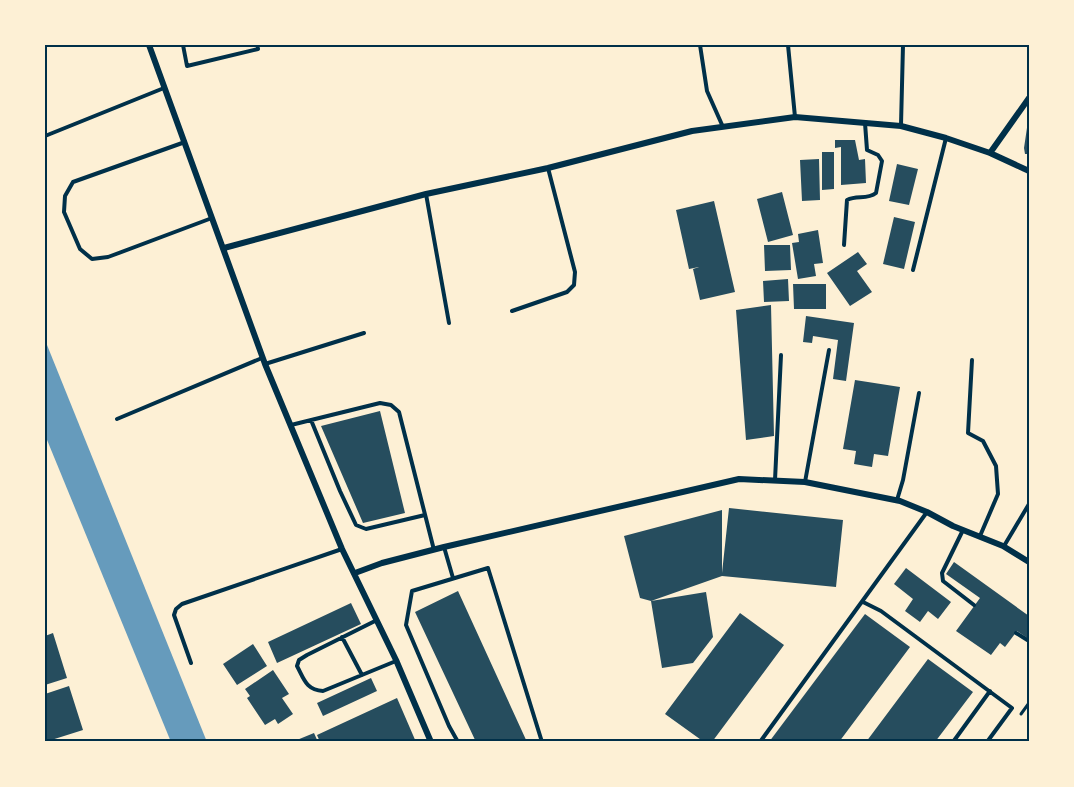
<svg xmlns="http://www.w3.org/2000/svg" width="1074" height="787" font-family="'Roboto Condensed',sans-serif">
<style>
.water{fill:#669bbc}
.building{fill:#264d5e}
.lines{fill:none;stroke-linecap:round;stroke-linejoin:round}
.path{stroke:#003049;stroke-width:3}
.service{stroke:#003049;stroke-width:4}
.minor{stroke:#003049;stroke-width:6}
.neatline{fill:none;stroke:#003049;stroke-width:2}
</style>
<rect width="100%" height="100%" fill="#fdf0d5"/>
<path class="water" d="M45 340 207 742H171L45 435Z"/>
<path class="building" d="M1028 121H1029V154H1025L1024 148Z
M835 140H855L859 160 865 159 866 183 841 185V147L835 148Z
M822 152H834V189L822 190Z
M819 159 820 200 802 201 800 160Z
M897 164 918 169 909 205 889 201Z
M782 192 793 235 768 242 757 199Z
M714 201 735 292 700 300 693 269 699 267 689 269 676 210Z
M894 217 915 222 904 269 883 264Z
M818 230 823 263 814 264 816 276 798 279 792 243 799 242 798 234Z
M764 245H790L791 270 765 271Z
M858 252 867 264 857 271 872 292 850 306 827 273Z
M788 279 789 301 764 302 763 281Z
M793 284H826V309H794Z
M771 305 774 436 746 440 736 310Z
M806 316 854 323 846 381 833 379 838 340 813 336 812 343 803 342Z
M855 380 900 387 888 456 874 454 872 467 854 464 856 451 843 449Z
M380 411 405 513 363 523 321 426Z
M729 508 843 520 836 587 722 576 651 601 640 598 624 536 722 510V573Z
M954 562 1029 616V639L1017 631 1005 647 1000 643 991 655 956 631 980 598 946 574Z
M906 568 951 602 938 619 928 611 920 622 905 611 913 599 894 584Z
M458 591 527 742H476L415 612Z
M706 592 713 637 693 663 662 668 651 601Z
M351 603 361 624 277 663 268 642Z
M740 613 784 645 712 742H704L665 714Z
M865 614 910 647 839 742H769Z
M53 633 67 678 45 685V636Z
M253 644 267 666 237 685 223 664Z
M928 659 973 692 935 742H866Z
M273 670 289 694 282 698 293 714 278 724 275 719 265 725 247 698 250 696 245 689Z
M371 678 377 691 323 716 317 703Z
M69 686 83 730 45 742V694Z
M397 698 416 742H320L317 735Z
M314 733 318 742H292Z"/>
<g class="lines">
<path class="path" d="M1021 714 1029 703"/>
<path class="service" d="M183 45 187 66 258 49 257 45
M700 45 707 91 723 127
M788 45 795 117
M901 125 903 45
M45 136 164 88
M185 142 73 182 65 196 64 212 80 249 92 259 108 257 212 218
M426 194 449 323
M844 245 847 200C857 195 867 200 876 193L882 161 878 155 867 150 865 123
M913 270 946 138
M512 311 567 292 574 285 575 272 548 168
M972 360 968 433 983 441 996 466 998 494 980 536
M265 364 364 333
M117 419 262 358
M311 420 340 491 356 525 366 529 425 515
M291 425 380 403 391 405 399 412 434 550
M775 480 781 355
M805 482 829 350
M897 500 903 480 919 393
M963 530 942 573 943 581 974 605
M1004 546 1029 504
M444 547 453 578
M863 602 881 611 1012 708 987 742
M377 620 307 655 299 660 297 666C304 679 306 690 323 691L396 661
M1016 633 1029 641
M342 637 362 675
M191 663 174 615 176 609 182 604 342 549
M458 742 449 726 406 625 412 591 488 568 542 742
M760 742 927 512
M953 742 990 691"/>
<path class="minor" d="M149 45 265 364 342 549 396 660 431 742
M990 153 1029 98
M224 248 426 194 548 168 692 131 795 117 901 126 946 138 990 153 1029 171
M355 573 382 563 444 547 739 479 805 482 900 501 927 512 953 526 1003 546 1029 562"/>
</g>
<rect width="1074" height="787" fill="none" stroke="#fdf0d5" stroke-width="93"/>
<rect x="46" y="46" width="982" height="694" class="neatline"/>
</svg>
